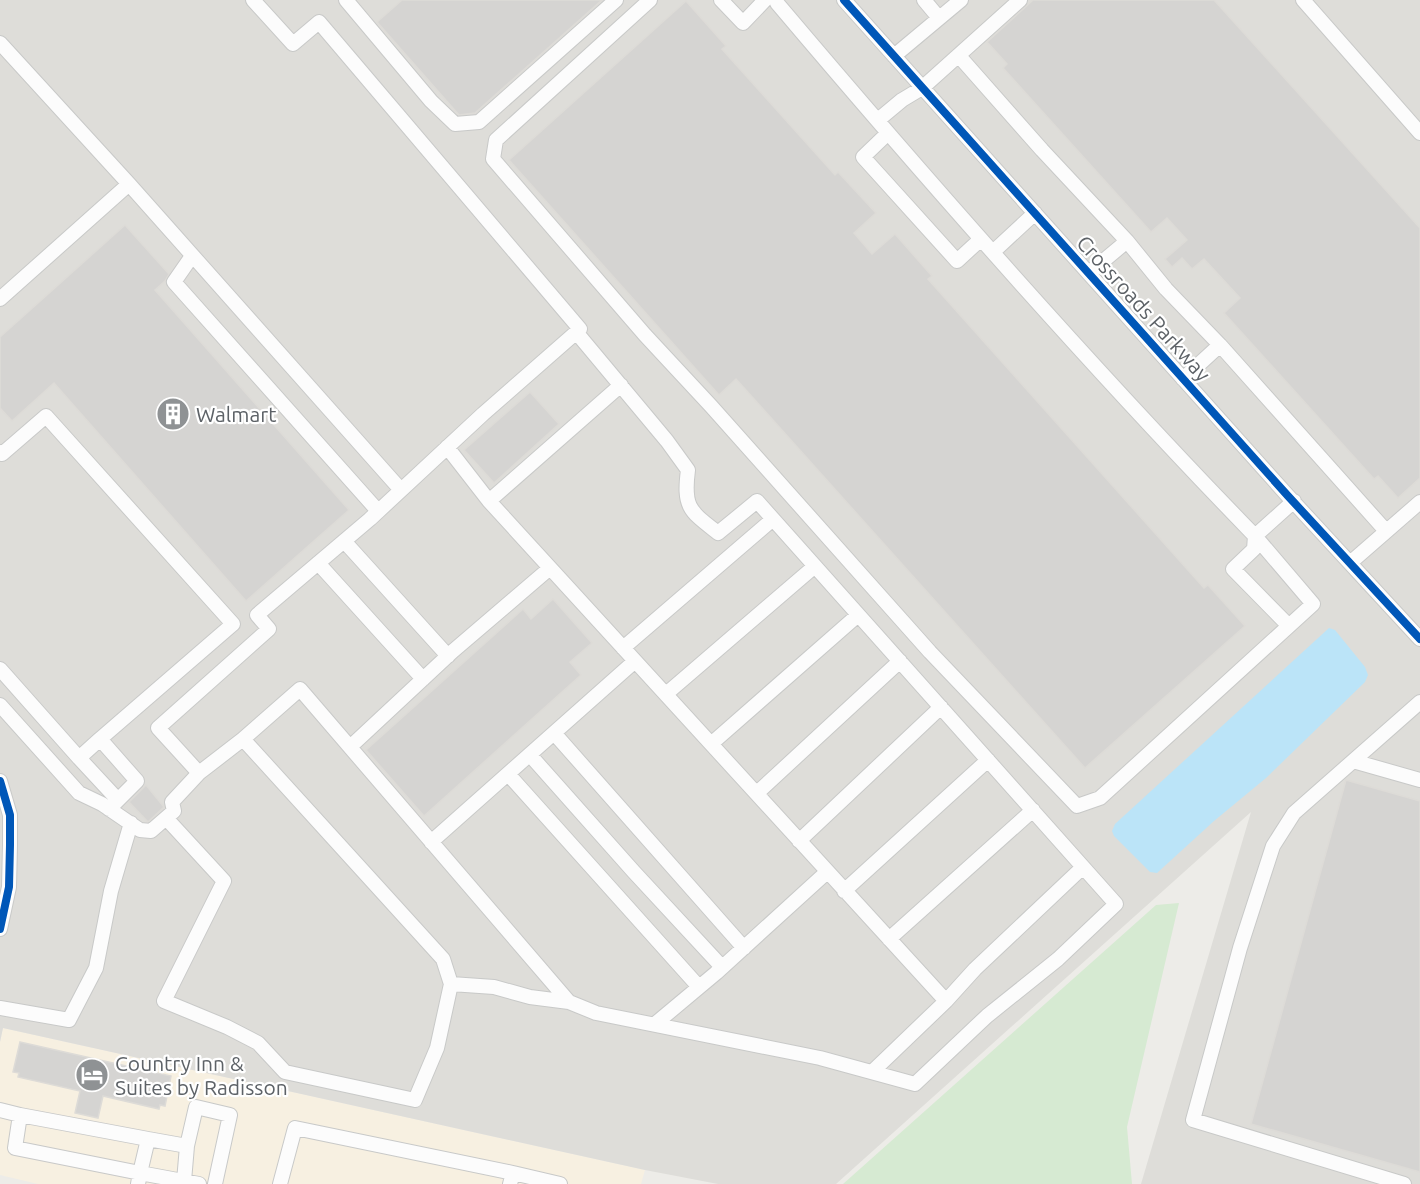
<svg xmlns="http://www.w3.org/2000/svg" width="1420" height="1184" font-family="Ubuntu,sans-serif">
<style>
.commercial{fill:#f7f0e1}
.industrial{fill:#deddd9}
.green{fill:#d6ead2}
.water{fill:#bbe4f8}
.building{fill:#d5d4d2;stroke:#dddbd7;stroke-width:1.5}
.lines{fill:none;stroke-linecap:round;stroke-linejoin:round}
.minor-casing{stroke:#c8c9c8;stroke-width:16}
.minor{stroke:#fcfcfc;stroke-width:14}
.cycleway-casing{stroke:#fff;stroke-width:11}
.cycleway{stroke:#0057b8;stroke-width:8}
.labels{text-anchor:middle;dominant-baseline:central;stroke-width:4.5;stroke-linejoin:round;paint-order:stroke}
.street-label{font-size:21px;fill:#5d6267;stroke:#fff}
.poi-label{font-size:21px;fill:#5d6267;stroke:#fff;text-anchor:start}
</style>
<rect width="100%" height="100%" fill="#edece8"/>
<path class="commercial" d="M3 1028 645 1170 641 1184H38L0 1175V1042Z"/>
<path class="industrial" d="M0 0H1420V1184H1141L1251 812 836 1184H718L645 1170 3 1028 0 1042Z"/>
<path class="green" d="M1179 903 1127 1127 1132 1184H843L1156 905Z"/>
<path class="water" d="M1329 628 1335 630 1365 667 1368 675 1365 682 1266 778 1214 821 1157 873 1150 872 1114 836 1112 831 1115 824Z"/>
<path class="building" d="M402 0H602L475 113 459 115 377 22Z
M1033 0H1214L1420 228V478L1398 498 1378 476 1374 479 1224 313 1240 298 1204 259 1192 269 1182 258 1172 267 1165 259 1187 240 1167 218 1151 232 1003 68 1007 64 987 42Z
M686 1 726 46 722 49 835 175 838 172 876 213 854 233 872 254 895 234 932 276 928 279 1204 588 1208 585 1245 626 1085 768 736 379 719 395 509 160Z
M125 225 169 274 165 281 155 290 349 510 246 601 54 383 12 421 0 408V337Z
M530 392 559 424 494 483 464 450Z
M553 599 592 643 570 662 581 675 424 816 366 750 523 609 531 619Z
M1346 780 1420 801V1172L1251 1124Z
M146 785 164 807 148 822 129 802Z
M20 1042 171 1076 165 1106 160 1105 159 1109 103 1096 98 1118 75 1113 80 1091 18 1077 19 1073 13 1072Z"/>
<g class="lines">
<defs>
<path id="minor" d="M346 0 431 101 455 124 479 122 616 0
M650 0 496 140 493 159 645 335 711 406 930 652 1077 806 1100 798 1313 604 1255 536 1294 501
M721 0 743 23 765 0
M844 0 1288 496 1420 639
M924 0 939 18
M1303 0 1420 133
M777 3C931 185 1089 365 1255 536L1254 549 1233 569 1289 626
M0 43 129 184 401 490
M894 56 961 0
M959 56 1042 150 1127 241 1166 289 1220 345 1386 531
M878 120 902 100 922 88 1020 0
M888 133 863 157 957 261 981 239
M993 252 1035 213
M192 256 174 282 378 511
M1089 273 1127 241
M0 299 129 184
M1183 379 1220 345
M447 447 489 501 621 385
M0 452 2 454 46 416 233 624 100 739
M489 501 946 1001 872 1072
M344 541 448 656
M318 563 423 679
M1350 563 1420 502
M623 648 773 519
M0 669 79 758
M666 694 815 566
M0 705 79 793 102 804 140 830 151 831 174 811 172 802 199 773 158 728 269 629 257 615 370 519 483 414 580 329 319 22 293 44 253 0
M554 733 744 948
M243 739 300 689 569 1002 530 997 494 987 451 984
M711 744 858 615
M350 747 453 651 550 568
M530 755 634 872 722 967
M1353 761 1420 780
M508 774 699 987
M0 781 10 815V845L9 887 0 929
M757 793 900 661
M109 809 137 781 100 739 79 758 118 800
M166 818 224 881 164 1001 227 1027 258 1043 285 1072 415 1100 437 1048 451 984 443 959 243 739 199 773
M799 841 941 707
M431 842 635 661
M844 891 988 760
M889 939 1033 810
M946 1001 975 969 1083 867
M569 1002 596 1013 820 1058 915 1084 987 1016 1058 959 1116 904 757 501 718 533C690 511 683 508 688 470L667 441 576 332
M0 1008 69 1020 96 968 111 891 131 823
M655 1024 716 973 827 872
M0 1110 20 1115 15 1148 140 1173 138 1184
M20 1115 148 1139 140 1173 199 1184
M148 1139 187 1146 196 1107 230 1115 215 1184
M513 1173 560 1184
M184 1181 187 1146
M280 1184 295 1128 513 1173 510 1184
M1404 1184 1193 1120 1240 948 1273 846 1294 813 1420 702"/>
</defs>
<use href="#minor" class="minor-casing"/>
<use href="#minor" class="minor"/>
<defs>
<path id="cycleway" d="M844 0 1288 496 1420 639
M0 781 10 815V845L9 887 0 929"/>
</defs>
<use href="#cycleway" class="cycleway-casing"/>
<use href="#cycleway" class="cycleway"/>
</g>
<defs>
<symbol id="building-disc" viewBox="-11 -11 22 22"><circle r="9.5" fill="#8f9294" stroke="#fff"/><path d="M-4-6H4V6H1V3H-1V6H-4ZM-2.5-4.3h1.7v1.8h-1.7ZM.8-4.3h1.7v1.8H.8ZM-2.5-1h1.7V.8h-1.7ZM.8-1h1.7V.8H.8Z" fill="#fff"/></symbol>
<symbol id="hotel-disc" viewBox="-11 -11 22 22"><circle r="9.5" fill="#8f9294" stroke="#fff"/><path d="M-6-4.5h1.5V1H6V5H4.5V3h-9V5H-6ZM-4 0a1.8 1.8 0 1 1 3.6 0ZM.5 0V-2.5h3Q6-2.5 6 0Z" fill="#fff"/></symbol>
</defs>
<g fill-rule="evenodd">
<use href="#building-disc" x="154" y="395" width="38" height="38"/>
<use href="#hotel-disc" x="73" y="1056" width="38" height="38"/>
</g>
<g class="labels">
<g class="street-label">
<text transform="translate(1144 308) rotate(48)">Crossroads Parkway</text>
</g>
<g class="poi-label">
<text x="196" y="414">Walmart</text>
<text x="115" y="1063">Country Inn &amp;<tspan x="115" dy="24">Suites by Radisson</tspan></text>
</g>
</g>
</svg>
